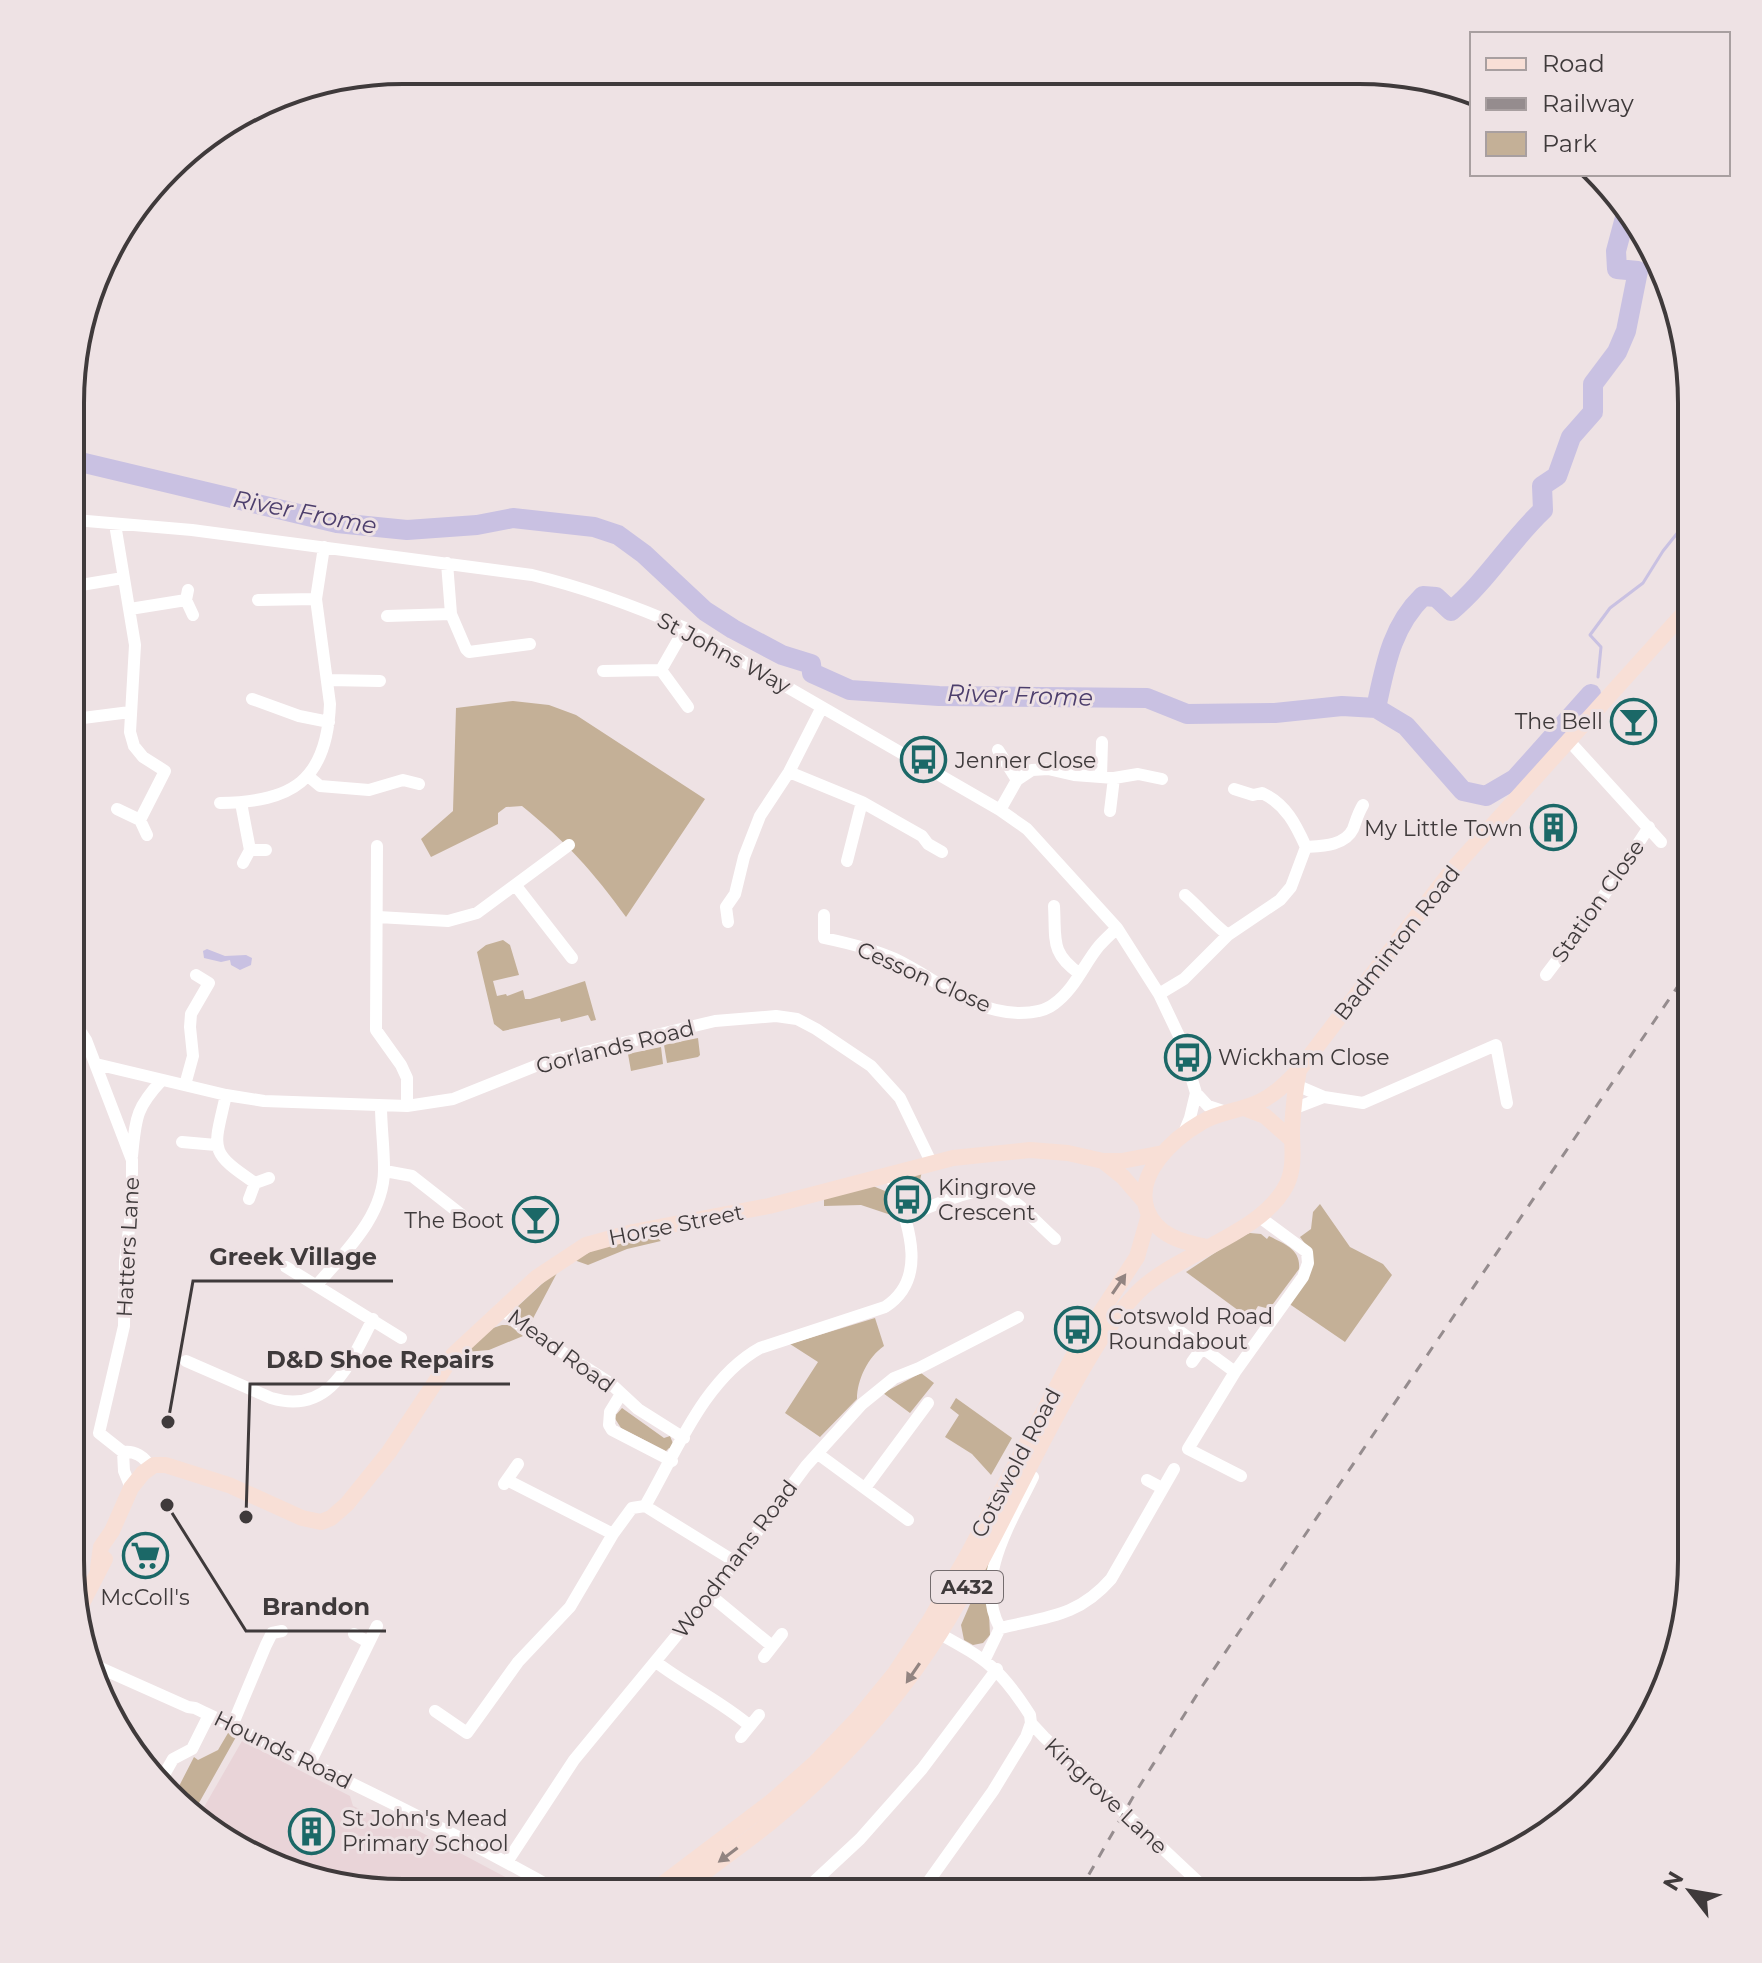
<svg xmlns="http://www.w3.org/2000/svg" width="1762" height="1963" font-family="Montserrat,sans-serif">
<style>
.built{fill:#e9d4d8}
.green{fill:#c4b097}
.water{fill:#c9c1e2}
.lines{fill:none;stroke-linecap:round;stroke-linejoin:round}
.stream{stroke:#c9c1e2;stroke-width:3}
.river{stroke:#c9c1e2;stroke-width:20}
.minor{stroke:#fff;stroke-width:12}
.major{stroke:#f8dfd6;stroke-width:16}
.rail{stroke:#958c8e;stroke-width:3;stroke-dasharray:10 10;stroke-linecap:butt}
.oneway{fill:#928481}
.labels{text-anchor:middle;dominant-baseline:central;stroke-width:6;stroke-linejoin:round;paint-order:stroke}
.shield{fill:#eee2e4;stroke:#746c6e;stroke-width:2}
.shield-label{font-size:20px;font-weight:bold;fill:#3f3a3b}
.street-label{font-size:22px;fill:#3f3a3b;stroke:#eee2e4}
.poi-label{font-size:22px;fill:#3f3a3b;stroke:#eee2e4;text-anchor:start}
.water-label{font-size:24px;font-style:italic;fill:#4c3e6c;stroke:#eee2e4}
.rim{fill:none;stroke:#3f3a3b;stroke-width:4}
.leader{fill:none;stroke:#3f3a3b;stroke-width:3}
.callout-dot{fill:#3f3a3b;stroke:#eee2e4;stroke-width:3}
.callout-label{font-size:24px;text-anchor:middle;font-weight:bold;fill:#3f3a3b;stroke:#eee2e4;stroke-width:6;stroke-linejoin:round;paint-order:stroke}
</style>
<rect width="100%" height="100%" fill="#eee2e4"/>
<path class="built" d="M242 1741 350 1796 353 1806 368 1813 379 1810 511 1880 506 1892H381L237 1849 200 1814Z"/>
<path class="green" d="M513 701 549 705 576 715 705 799 626 917C592 870 567 843 522 806L506 807 498 813V824L431 857 421 839 453 811 456 708Z
M503 940 510 945 519 975 493 981 497 996 506 994 507 996 523 990 525 999H530L585 981 596 1020 591 1021 588 1015 561 1022 560 1018 503 1031 494 1024 477 952 486 945Z
M698 1038 700 1055 698 1057 667 1063 664 1045Z
M661 1047 663 1064 631 1071 628 1054Z
M922 1171 917 1194 913 1196 917 1207 908 1208 899 1191C902 1178 910 1176 922 1171Z
M873 1186 885 1191 894 1216 861 1205 824 1206V1198Z
M1320 1204 1350 1247 1383 1264 1392 1275 1345 1342 1288 1303 1312 1253 1300 1237 1311 1229 1313 1212Z
M1250 1233 1261 1234 1267 1239 1269 1236C1284 1244 1301 1249 1299 1269L1273 1304 1266 1308 1258 1306 1250 1319 1186 1272 1239 1237Z
M655 1236 661 1241 627 1249 588 1265 574 1260 600 1247Z
M557 1270 558 1271 528 1328 515 1314 516 1308Z
M875 1318 884 1346C868 1357 857 1380 857 1399L820 1437 785 1413 818 1362 790 1344Z
M502 1325H509L523 1336 489 1350 465 1352 490 1329Z
M921 1373 934 1383 910 1413 883 1393Z
M956 1398 1012 1438 991 1475 972 1454 945 1437 959 1415 950 1408Z
M622 1408 664 1438 670 1436 674 1446 672 1450 669 1448 666 1451 621 1428 614 1417Z
M991 1556 988 1591 990 1635 983 1643 973 1645 964 1640 961 1625Z
M228 1733 236 1737 195 1810 176 1792 194 1757 198 1760 218 1750Z"/>
<path class="water" d="M207 949 225 956 246 955 252 958 251 965 240 970 231 965 230 960 221 962 204 958 203 951Z"/>
<g class="lines">
<path class="stream" d="M1598 677 1601 647 1590 635 1610 608 1643 583 1663 551 1691 516
M1591 694 1596 687"/>
<path class="river" d="M76 461 337 523 407 530 477 525 513 518 594 527 618 535 644 554 705 611 733 629 782 655 811 664 812 673 850 690 939 696 1147 698 1187 714 1275 713 1342 706 1376 708C1385 667 1391 627 1423 596L1436 597 1451 611C1486 582 1510 541 1543 510L1542 486 1557 476 1571 437 1593 412V384L1617 352 1626 331 1638 271 1617 269 1616 251 1627 210
M1376 708 1406 726 1463 791 1486 796 1515 779 1591 694"/>
<path class="minor" d="M75 520 192 530 532 575C586 588 635 606 685 628L1000 810 1027 829 1117 928 1159 994 1179 1036 1196 1093 1208 1106 1226 1112
M115 524 135 645 130 732 134 746 143 757 165 771 140 820
M447 563 451 614 466 649 469 652 530 644
M75 586 123 578
M186 600 193 615
M258 600 316 599
M130 609 186 600 188 590
M387 616 451 614
M685 628 661 670 688 707
M603 671 661 670
M329 680 380 681
M252 699 299 716 329 722
M75 719 130 712
M1570 742 1661 842
M998 750 1017 780
M789 772 862 802 922 836 928 844 942 852
M308 776 320 786 369 790 403 780 419 784
M1101 777 1102 742
M220 803C292 802 327 781 330 704L316 599 324 547
M241 803 250 850
M117 809 140 820 147 835
M1000 810 1017 780 1032 770 1048 769 1074 775 1114 778 1138 774 1162 779
M1110 811 1114 778
M377 846 376 1030 401 1065 407 1078V1106
M1306 847C1321 846 1345 846 1353 829 1356 821 1358 813 1363 805
M847 861 862 802
M243 863 250 850H266
M516 886 572 958
M1185 895C1201 909 1212 923 1228 935
M1054 906C1056 940 1050 953 1080 974
M824 915V938C848 943 873 949 895 959 937 979 970 1012 1019 1013 1031 1013 1044 1012 1054 1004 1075 989 1084 964 1099 946 1105 939 1111 934 1117 928
M378 917 448 921 477 913 569 845
M728 922 726 907 735 894 744 857 760 816 789 772 822 707
M1546 975 1587 921 1649 827
M1159 994 1184 979 1228 935 1280 900 1291 887 1306 847C1296 825 1286 804 1262 793L1253 795 1234 789
M73 1020 86 1040 132 1160V1205L125 1261 124 1326 99 1433 123 1452C134 1450 145 1457 150 1467
M96 1064 226 1095 264 1101 407 1106 453 1099 548 1061 715 1021 776 1016 797 1019 816 1029 871 1066 900 1098 931 1162
M185 1085 193 1056 190 1027 191 1014 209 983 196 975
M1288 1085H1296L1324 1097 1363 1103 1496 1045 1507 1103
M226 1095C214 1149 207 1151 255 1183L269 1178
M1293 1109 1324 1097
M1183 1135 1190 1118 1196 1093
M182 1142 216 1145
M132 1156C136 1118 135 1109 162 1080
M385 1171 412 1176 463 1216
M249 1199 255 1183
M904 1217C927 1209 980 1182 1001 1193 1020 1203 1038 1224 1055 1239
M286 1267 401 1338
M317 1285C345 1252 385 1215 384 1168 384 1147 381 1126 381 1106
M501 1308 520 1325 610 1383 638 1409 684 1438
M1174 1327 1235 1372
M186 1361 271 1398C331 1416 350 1362 373 1319
M1192 1362 1202 1348
M621 1394 610 1412 609 1425 612 1430 672 1461
M123 1452 124 1471 131 1488
M818 1454 908 1520
M1241 1476 1188 1449 1235 1372 1303 1277 1308 1263 1307 1252 1258 1216
M507 1480 613 1534
M1147 1480 1162 1488
M504 1484 518 1464
M865 1488 928 1403
M645 1506C676 1453 704 1379 760 1348L885 1307C933 1276 904 1216 890 1173
M710 1595 772 1646
M1000 1628C1046 1617 1078 1617 1111 1579L1174 1469
M354 1634 368 1642
M940 1634C987 1660 1000 1668 1030 1715L1031 1723 1044 1737 1209 1892
M764 1657 782 1634
M985 1659 1000 1628C973 1579 1012 1521 1033 1477
M87 1662 188 1707 195 1708C318 1767 442 1825 560 1892
M656 1662C686 1685 721 1701 750 1726
M435 1711 467 1733 518 1662 570 1607 613 1534 632 1508 645 1506 734 1561
M232 1726 266 1645 272 1633 282 1631
M741 1737 759 1715
M310 1763 377 1626
M165 1773 173 1759 192 1749 209 1715
M507 1862 574 1760 710 1595 806 1466 862 1404 894 1378 919 1368 1018 1317
M803 1892 860 1839 922 1769 997 1669
M921 1892 993 1791 1026 1737 1031 1723"/>
<path class="major" d="M1244 1108 1265 1116 1292 1140
M1103 1161 1123 1177 1143 1200
M1207 1247C1182 1242 1157 1236 1147 1210 1134 1174 1174 1138 1202 1122 1220 1111 1242 1111 1261 1101 1276 1094 1287 1082 1299 1070L1452 870 1691 605
M98 1568 101 1547 112 1531 131 1488 143 1473 154 1465H166L229 1485 302 1518 321 1522 331 1518 347 1504 389 1452 454 1354 536 1278 586 1245 633 1232 769 1206 953 1158 1030 1150 1068 1153 1103 1161H1122L1163 1153
M77 1613 105 1559
M652 1892 771 1802 815 1763 859 1717 895 1673 929 1622 967 1556 1078 1347 1137 1257 1149 1215
M679 1892C709 1868 741 1846 771 1822 835 1769 895 1704 940 1633 988 1556 1024 1472 1069 1393 1088 1359 1109 1322 1137 1293 1176 1253 1262 1235 1287 1184 1295 1167 1292 1148 1292 1130 1293 1110 1295 1090 1299 1070"/>
<path class="rail" d="M1079 1892 1137 1790 1203 1685 1691 967"/>
</g>
<defs><path id="oneway-solid" d="M-6-.8H1V-3.2L6.5 0L1 3.2V.8H-6Z" transform="scale(2)"/></defs>
<g class="oneway">
<use href="#oneway-solid" transform="translate(1119 1284) rotate(-56)"/>
<use href="#oneway-solid" transform="translate(913 1673) rotate(124)"/>
<use href="#oneway-solid" transform="translate(728 1855) rotate(143)"/>
</g>
<defs>
<symbol id="bar-ring" viewBox="-11 -11 22 22"><circle r="9.5" fill="#eee2e4" stroke="#1b6867" stroke-width="1.5"/><path d="M-6-5H6L.8 .8V4.5H3.5V6h-7V4.5H-.8V.8Z" fill="#1b6867"/></symbol>
<symbol id="bus-ring" viewBox="-11 -11 22 22"><circle r="9.5" fill="#eee2e4" stroke="#1b6867" stroke-width="1.5"/><path d="M-5-6H5V4H4V6H2V4H-2V6H-4V4H-5ZM-3.5-4V0h7V-4ZM-3.5 1.2v1.5H-2V1.2ZM2 1.2v1.5H3.5V1.2Z" fill="#1b6867"/></symbol>
<symbol id="building-ring" viewBox="-11 -11 22 22"><circle r="9.5" fill="#eee2e4" stroke="#1b6867" stroke-width="1.5"/><path d="M-4-6H4V6H1V3H-1V6H-4ZM-2.5-4.3h1.7v1.8h-1.7ZM.8-4.3h1.7v1.8H.8ZM-2.5-1h1.7V.8h-1.7ZM.8-1h1.7V.8H.8Z" fill="#1b6867"/></symbol>
<symbol id="supermarket-ring" viewBox="-11 -11 22 22"><circle r="9.5" fill="#eee2e4" stroke="#1b6867" stroke-width="1.5"/><path d="M-6-5.5h2.5l.6 2H6L4.5 2H-2.5L-4.4-4H-6ZM-1.5 3.2a1.3 1.3 0 1 0 .1 0ZM3 3.2a1.3 1.3 0 1 0 .1 0Z" fill="#1b6867"/></symbol>
</defs>
<g fill-rule="evenodd">
<use href="#bar-ring" x="1608" y="696" width="51" height="51"/>
<use href="#bus-ring" x="898" y="734" width="51" height="51"/>
<use href="#building-ring" x="1528" y="802" width="51" height="51"/>
<use href="#bus-ring" x="1162" y="1032" width="51" height="51"/>
<use href="#bus-ring" x="882" y="1174" width="51" height="51"/>
<use href="#bar-ring" x="510" y="1194" width="51" height="51"/>
<use href="#bus-ring" x="1052" y="1304" width="51" height="51"/>
<use href="#supermarket-ring" x="120" y="1530" width="51" height="51"/>
<use href="#building-ring" x="286" y="1806" width="51" height="51"/>
</g>
<g class="labels">
<rect class="shield" x="931" y="1571" width="72" height="32" rx="6"/>
<g class="shield-label">
<text x="967" y="1587">A432</text>
</g>
<g class="street-label">
<text transform="translate(724 653) rotate(28)">St Johns Way</text>
<text transform="translate(1598 901) rotate(-55)">Station Close</text>
<text transform="translate(1397 943) rotate(-52)">Badminton Road</text>
<text transform="translate(924 977) rotate(24)">Cesson Close</text>
<text transform="translate(615 1047) rotate(-14)">Gorlands Road</text>
<text transform="translate(676 1225) rotate(-11)">Horse Street</text>
<text transform="translate(128 1247) rotate(-87)">Hatters Lane</text>
<text transform="translate(561 1351) rotate(36)">Mead Road</text>
<text transform="translate(1016 1463) rotate(-62)">Cotswold Road</text>
<text transform="translate(735 1559) rotate(-53)">Woodmans Road</text>
<text transform="translate(283 1750) rotate(26)">Hounds Road</text>
<text transform="translate(1106 1796) rotate(43)">Kingrove Lane</text>
</g>
<g class="poi-label">
<text x="1603" y="721" text-anchor="end">The Bell</text>
<text x="955" y="760">Jenner Close</text>
<text x="1523" y="828" text-anchor="end">My Little Town</text>
<text x="1218" y="1057">Wickham Close</text>
<text x="938" y="1187">Kingrove<tspan x="938" dy="25">Crescent</tspan></text>
<text x="504" y="1220" text-anchor="end">The Boot</text>
<text x="1108" y="1316">Cotswold Road<tspan x="1108" dy="25">Roundabout</tspan></text>
<text x="145" y="1597" text-anchor="middle">McColl's</text>
<text x="342" y="1818">St John's Mead<tspan x="342" dy="25">Primary School</tspan></text>
</g>
<g class="water-label">
<text transform="translate(305 512) rotate(11)">River Frome</text>
<text transform="translate(1020 695) rotate(2)">River Frome</text>
</g>
</g>
<path d="M0 0H1762V1963H0ZM403 84H1359A319 319 0 0 1 1678 403V1560A319 319 0 0 1 1359 1879H403A319 319 0 0 1 84 1560V403A319 319 0 0 1 403 84Z" fill="#eee2e4" fill-rule="evenodd"/>
<path class="rim" d="M403 84H1359A319 319 0 0 1 1678 403V1560A319 319 0 0 1 1359 1879H403A319 319 0 0 1 84 1560V403A319 319 0 0 1 403 84Z"/>
<path class="leader" d="M168 1422L193 1281H393M246 1517L250 1384H510M167 1505L246 1631H386"/>
<g class="callout-dot">
<circle cx="168" cy="1422" r="8"/>
<circle cx="246" cy="1517" r="8"/>
<circle cx="167" cy="1505" r="8"/>
</g>
<g class="callout-label">
<text x="293" y="1265">Greek Village</text>
<text x="380" y="1368">D&amp;D Shoe Repairs</text>
<text x="316" y="1615">Brandon</text>
</g>
<rect x="1470" y="32" width="260" height="144" fill="#eee2e4" stroke="#a89fa0" stroke-width="2"/>
<rect x="1486" y="58" width="40" height="12" fill="#f8dfd6" stroke="#a89fa0" stroke-width="2"/>
<text x="1542" y="72" font-size="24" fill="#3f3a3b">Road</text>
<rect x="1486" y="98" width="40" height="12" fill="#958c8e" stroke="#a89fa0" stroke-width="2"/>
<text x="1542" y="112" font-size="24" fill="#3f3a3b">Railway</text>
<rect x="1486" y="132" width="40" height="24" fill="#c4b097" stroke="#a89fa0" stroke-width="2"/>
<text x="1542" y="152" font-size="24" fill="#3f3a3b">Park</text>
<g transform="translate(1690 1891) rotate(301)" stroke="#eee2e4" stroke-width="6" paint-order="stroke">
<path d="M0-6L14 30L0 20L-14 30Z" fill="#3f3a3b"/>
<text y="-12" font-size="22" font-weight="bold" text-anchor="middle" fill="#3f3a3b">N</text>
</g>
</svg>
